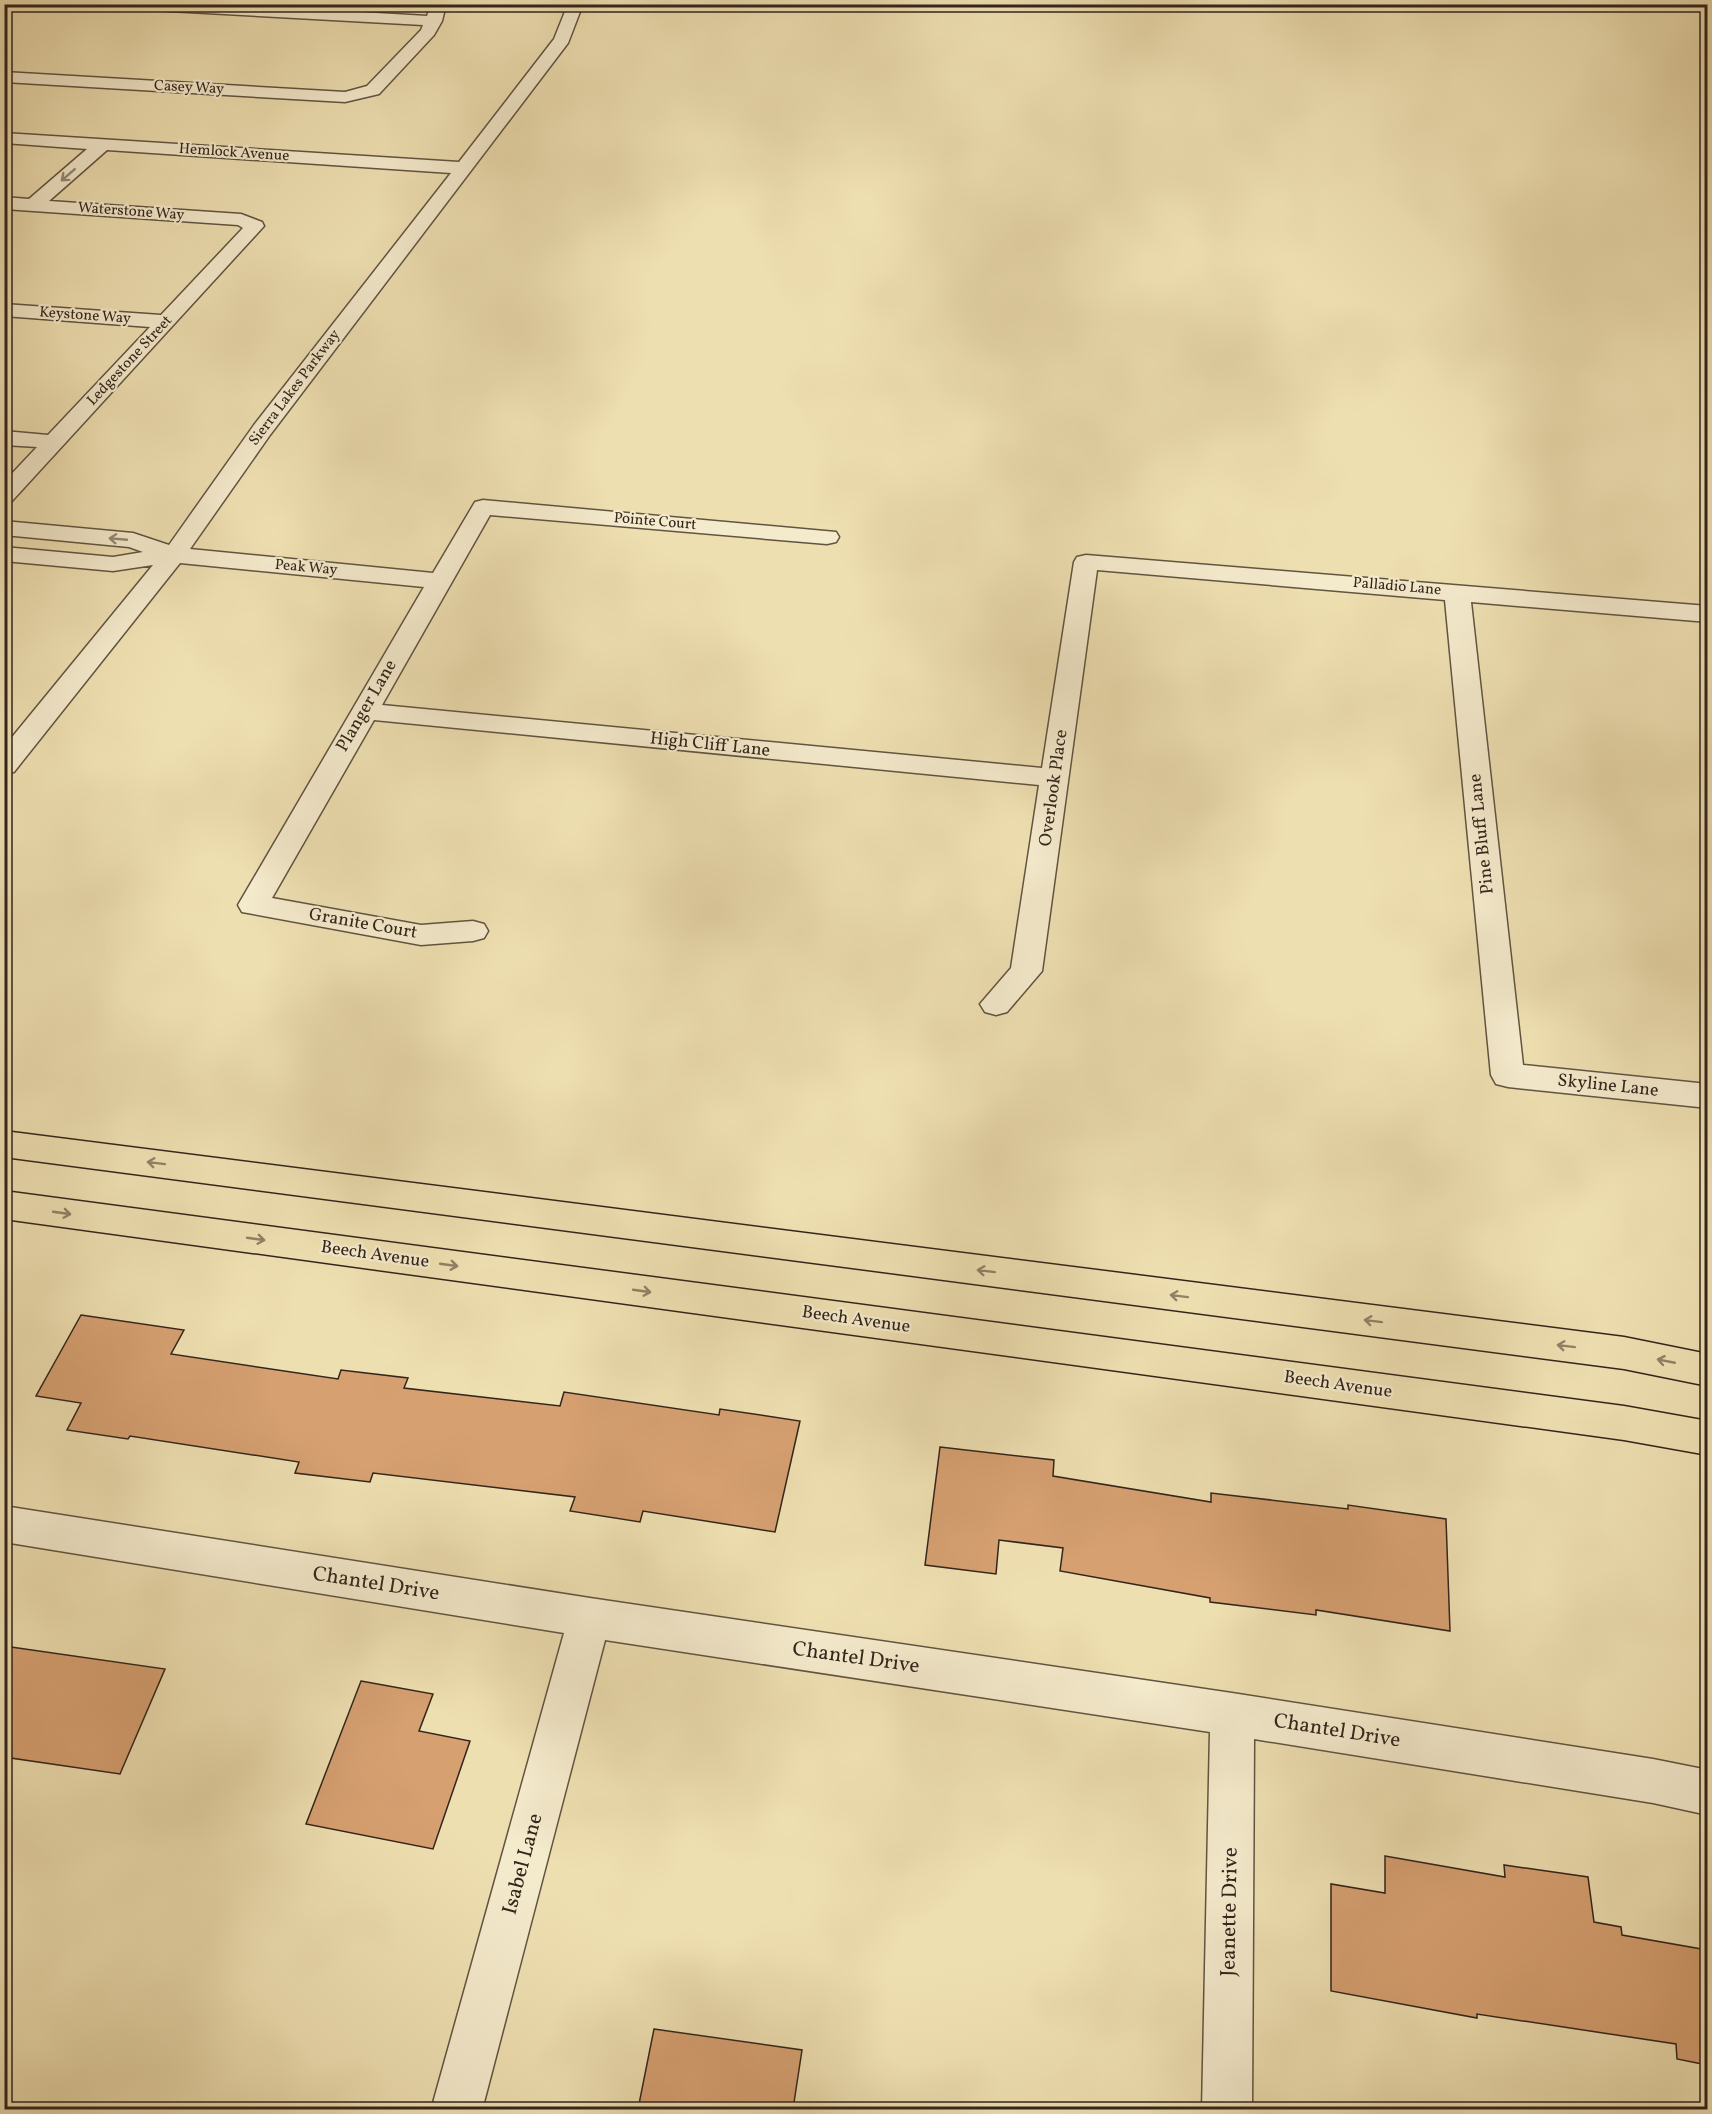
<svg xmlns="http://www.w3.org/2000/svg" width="1712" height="2114" font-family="Vollkorn,serif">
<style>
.building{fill:#d6a071;stroke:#32251c;stroke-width:1.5}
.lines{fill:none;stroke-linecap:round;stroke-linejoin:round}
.minor-casing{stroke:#615441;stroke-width:3}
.major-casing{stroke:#32251c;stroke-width:3}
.minor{fill:#f4eacc;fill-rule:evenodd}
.major{fill:#eedfb1;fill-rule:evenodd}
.oneway{stroke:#938874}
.oneway2{stroke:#908266}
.labels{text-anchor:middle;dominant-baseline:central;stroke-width:4.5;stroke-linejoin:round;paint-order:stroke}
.far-street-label{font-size:15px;fill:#32251c;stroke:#f4eacc}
.street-label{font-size:18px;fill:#32251c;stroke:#f4eacc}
.near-street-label{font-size:21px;fill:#32251c;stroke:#f4eacc}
</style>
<rect width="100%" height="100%" fill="#eedfb1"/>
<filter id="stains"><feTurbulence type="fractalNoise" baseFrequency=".00333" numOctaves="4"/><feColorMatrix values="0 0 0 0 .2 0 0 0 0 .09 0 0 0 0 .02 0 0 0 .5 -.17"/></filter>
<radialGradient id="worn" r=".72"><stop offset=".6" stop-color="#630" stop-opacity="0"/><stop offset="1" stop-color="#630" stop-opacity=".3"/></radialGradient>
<path class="building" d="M81 1315 184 1330 171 1354 338 1379 341 1370 408 1378 404 1388 560 1406 564 1392 719 1415 720 1409 800 1421 775 1532 643 1511 640 1522 570 1511 575 1497 373 1473 370 1482 295 1473 299 1462 130 1436 128 1439 67 1430 81 1403 36 1396Z
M940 1447 1054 1460 1053 1476 1211 1502V1493L1348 1509V1505L1446 1519 1450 1631 1316 1610V1615L1210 1602V1598L1060 1571 1063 1548 999 1540 996 1574 925 1565Z
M4 1646 165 1669 120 1774 4 1757Z
M361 1681 433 1694 419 1731 470 1741 433 1849 306 1824Z
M1385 1856 1505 1877 1504 1865 1588 1877 1594 1922 1621 1927 1622 1935 1707 1950V2065L1677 2059 1676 2044 1477 2014V2018L1331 1991V1884L1385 1893Z
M654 2029 802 2050 793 2109H638Z"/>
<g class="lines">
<defs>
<path id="minor" d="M4 4H17L9 12 4 13Z
M126 4H223L427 16 431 4H446L442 21 434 35 379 94 345 102 4 82V72L345 92 367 86 421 30 423 25 133 9Z
M568 4H583L568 43 270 435 190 549 433 573 475 502 483 500 836 532 839 537 836 542 827 544 490 515 382 705 1042 768 1074 562 1077 557 1086 555 1708 606V622L1471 602 1523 1065 1708 1084V1108L1508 1087 1496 1084 1491 1075 1445 600 1097 570 1042 971 1007 1012 996 1015 985 1012 980 1004 1011 968 1039 785 374 720 272 898 421 925 473 921 484 924 488 931 484 938 473 941 421 945 242 912 238 905 424 587 180 563 14 772 4 774V747L153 565 113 571 4 561V547L113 557 143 552 129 547 4 535V521L133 533 169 545 254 425 451 173 107 150 49 201 241 214 262 222 264 226 12 501 4 503V482L37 447 4 445V431L48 435 150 327 4 316V304L161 315 243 228 238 225 4 209V197L29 199 87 149 4 143V133L459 162 554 39Z
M4 1506 590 1598 1232 1693 1653 1759 1708 1770V1815L1653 1803 1254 1739 1252 2110H1202L1210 1732 605 1640 482 2110H431L564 1633 4 1542Z"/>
<path id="major" d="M4 1131 1624 1337 1708 1354V1386L1624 1369 4 1157Z
M4 1191 1624 1406 1708 1421V1455L1624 1440 4 1219Z"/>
</defs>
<use href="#minor" class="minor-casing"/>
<use href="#major" class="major-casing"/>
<use href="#minor" class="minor"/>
<use href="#major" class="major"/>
</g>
<defs><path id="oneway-shaft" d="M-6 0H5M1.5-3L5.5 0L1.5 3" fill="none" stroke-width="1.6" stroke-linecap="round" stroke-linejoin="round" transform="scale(1.5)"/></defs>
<g class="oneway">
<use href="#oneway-shaft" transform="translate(68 175) rotate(139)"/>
<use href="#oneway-shaft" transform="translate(118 539) rotate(-175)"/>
</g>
<g class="oneway2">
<use href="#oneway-shaft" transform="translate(156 1163) rotate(-173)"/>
<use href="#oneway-shaft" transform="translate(62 1213) rotate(8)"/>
<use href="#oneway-shaft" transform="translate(256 1239) rotate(8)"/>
<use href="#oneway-shaft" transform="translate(449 1265) rotate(8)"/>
<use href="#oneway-shaft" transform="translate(986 1271) rotate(-173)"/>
<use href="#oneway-shaft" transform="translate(642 1291) rotate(8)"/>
<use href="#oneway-shaft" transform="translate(1179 1296) rotate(-173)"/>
<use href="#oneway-shaft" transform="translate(1373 1321) rotate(-173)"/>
<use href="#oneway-shaft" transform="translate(1566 1346) rotate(-173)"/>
<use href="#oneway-shaft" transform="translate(1666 1361) rotate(-169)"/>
</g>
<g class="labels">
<g class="far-street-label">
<text transform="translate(189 88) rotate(3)">Casey Way</text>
<text transform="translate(234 153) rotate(4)">Hemlock Avenue</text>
<text transform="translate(131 212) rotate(4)">Waterstone Way</text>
<text transform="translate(85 316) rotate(4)">Keystone Way</text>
<text transform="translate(130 361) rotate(-47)">Ledgestone Street</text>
<text transform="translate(295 388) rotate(-53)">Sierra Lakes Parkway</text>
<text transform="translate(655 522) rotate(5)">Pointe Court</text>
<text transform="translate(306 568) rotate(5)">Peak Way</text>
<text transform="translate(1397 587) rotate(5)">Palladio Lane</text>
</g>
<g class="street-label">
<text transform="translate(367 706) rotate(-60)">Planger Lane</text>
<text transform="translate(710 745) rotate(6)">High Cliff Lane</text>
<text transform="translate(1054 788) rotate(-82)">Overlook Place</text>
<text transform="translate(1482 834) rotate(-96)">Pine Bluff Lane</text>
<text transform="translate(363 924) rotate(10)">Granite Court</text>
<text transform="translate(1608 1086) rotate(6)">Skyline Lane</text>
<text transform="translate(375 1255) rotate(8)">Beech Avenue</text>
<text transform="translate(856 1320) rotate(8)">Beech Avenue</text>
<text transform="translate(1338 1385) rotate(8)">Beech Avenue</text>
</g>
<g class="near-street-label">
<text transform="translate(376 1584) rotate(9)">Chantel Drive</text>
<text transform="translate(856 1658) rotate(8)">Chantel Drive</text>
<text transform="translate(1337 1731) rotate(9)">Chantel Drive</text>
<text transform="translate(523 1864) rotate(-75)">Isabel Lane</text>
<text transform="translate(1230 1912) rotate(-89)">Jeanette Drive</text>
</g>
</g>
<rect width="1712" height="2114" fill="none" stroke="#eedfb1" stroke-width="24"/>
<rect x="6" y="6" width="1700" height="2102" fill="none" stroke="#32251c" stroke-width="3"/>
<rect x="12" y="12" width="1688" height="2090" fill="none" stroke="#32251c" stroke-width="1.5"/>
<rect width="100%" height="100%" filter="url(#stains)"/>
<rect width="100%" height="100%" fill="url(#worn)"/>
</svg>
